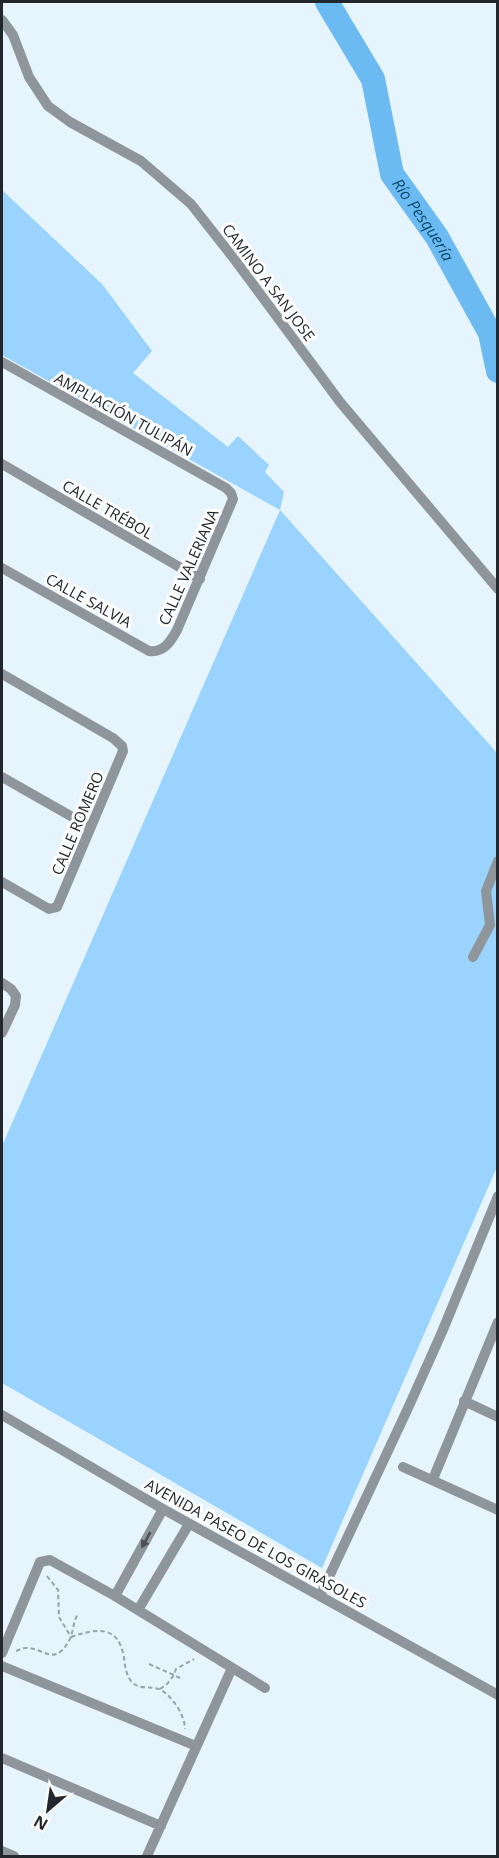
<svg xmlns="http://www.w3.org/2000/svg" width="499" height="1858" font-family="'Open Sans',sans-serif">
<style>
.green{fill:#9ad3fd}
.lines{fill:none;stroke-linecap:round;stroke-linejoin:round}
.river{stroke:#6bbbf2;stroke-width:24}
.path{stroke:#98a3ab;stroke-width:2;stroke-dasharray:4.5 3;stroke-linecap:butt}
.street{stroke:#8f969b;stroke-width:10}
.oneway{fill:#484e53}
.labels{text-anchor:middle;dominant-baseline:central;stroke-width:6;stroke-linejoin:round;paint-order:stroke}
.street-label{font-size:15px;fill:#21272c;stroke:#fff}
.water-label{font-size:16px;font-style:italic;fill:#0a4a6e;stroke:#fff}
</style>
<rect width="100%" height="100%" fill="#e6f4fe"/>
<path class="green" d="M2 190 102 284 152 351 133 373 228 447 238 436 269 465 265 472 284 492 280 510 497 753V1167L322 1568 2 1383V1146L280 510 2 355Z"/>
<g class="lines">
<path class="river" id="s1" d="M327 2 373 79 392 174 437 237 490 333 498 371"/>
<path class="path" d="M47 1576 58 1590 59 1617 71 1637
M71 1637C97 1628 119 1625 124 1658 125 1666 126 1674 131 1681 139 1691 152 1685 161 1690 173 1697 185 1716 185 1729
M16 1651C19 1650 22 1648 25 1648 43 1647 53 1666 67 1644 74 1635 72 1623 78 1614
M149 1664 174 1675 176 1669 194 1659
M160 1689 167 1684 174 1675 180 1678"/>
<path class="street" d="M2 20 13 35 29 77 48 106 70 122 141 161 191 204 235 260 340 402 498 589
M2 362 226 488 231 493 233 499 177 630C171 641 164 653 149 651L2 568
M2 464 200 579
M2 674 113 738 122 746 123 751 57 907 49 909 2 882
M2 777 90 827
M473 957 490 925 486 891 498 861
M2 983 11 989 16 996 15 1005 2 1033
M464 1401 498 1417
M2 1415 163 1509 498 1695
M403 1467 498 1510
M433 1479 498 1322
M115 1596 163 1509
M320 1596 409 1406 442 1332 498 1196
M138 1610 189 1524
M2 1653 40 1562 50 1560 115 1596 265 1688
M2 1666 196 1746
M2 1758 161 1826
M2 1851 14 1856
M147 1856 232 1668"/>
</g>
<defs><path id="oneway-solid" d="M-6-.8H1V-3.2L6.5 0L1 3.2V.8H-6Z" transform="scale(1.5)"/></defs>
<use class="oneway" href="#oneway-solid" transform="translate(146 1540) rotate(119)"/>
<g class="labels">
<g class="street-label">
<text transform="translate(269 282) rotate(53)">CAMINO A SAN JOSE</text>
<text transform="translate(124 414) rotate(29)">AMPLIACIÓN TULIPÁN</text>
<text transform="translate(108 509) rotate(30)">CALLE TRÉBOL</text>
<text transform="translate(188 567) rotate(-66)">CALLE VALERIANA</text>
<text transform="translate(89 600) rotate(29)">CALLE SALVIA</text>
<text transform="translate(77 823) rotate(-67)">CALLE ROMERO</text>
<text transform="translate(256 1543) rotate(29)">AVENIDA PASEO DE LOS GIRASOLES</text>
</g>
<g class="water-label">
<text stroke="none"><textPath href="#s1" startOffset="242">Río Pesquería</textPath></text>
</g>
</g>
<rect width="499" height="1858" fill="none" stroke="#21272c" stroke-width="6"/>
<g transform="translate(48 1810) rotate(209)" stroke="#ffffff" stroke-width="4.5" paint-order="stroke">
<path d="M0-4.5L10 22L0 15L-10 22Z" fill="#21272c"/>
<text y="-9" font-size="16" font-weight="bold" text-anchor="middle" fill="#21272c">N</text>
</g>
</svg>
